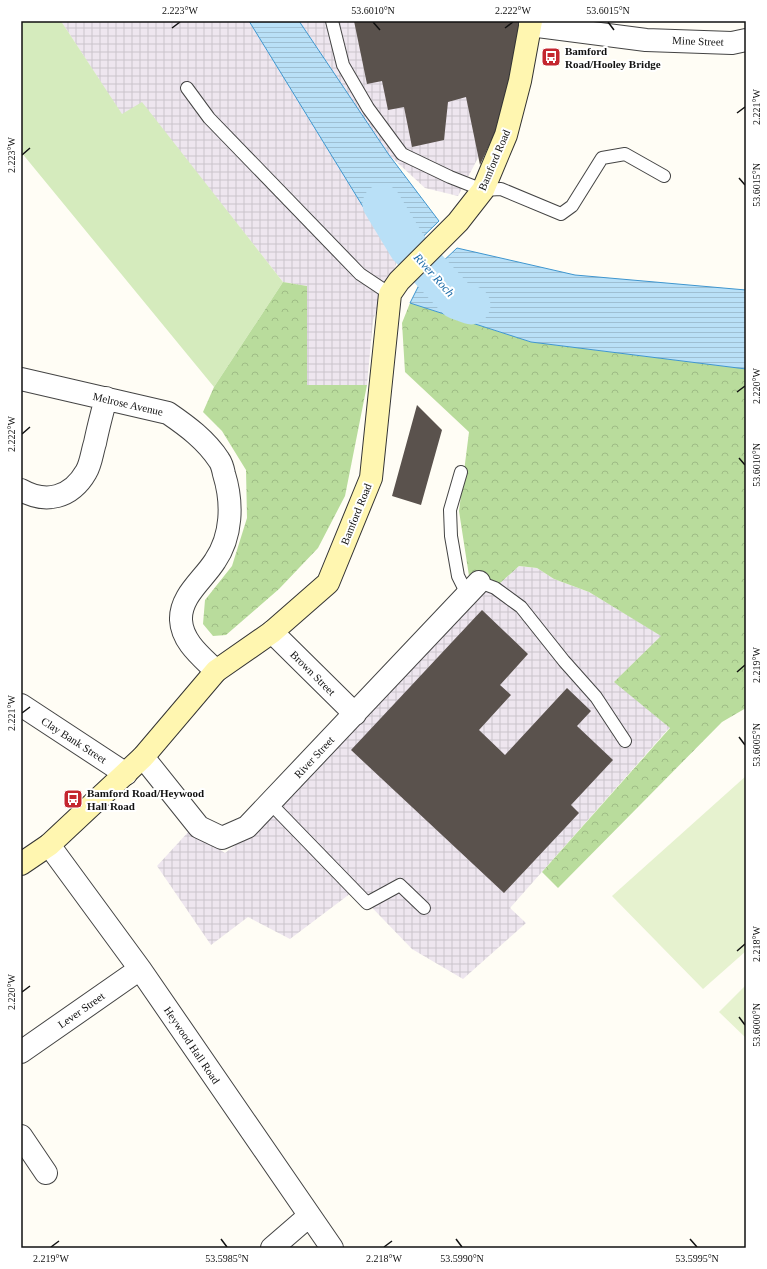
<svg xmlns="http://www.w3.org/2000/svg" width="767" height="1269" font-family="'Times New Roman',serif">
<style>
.industrial{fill:url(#industrial-grid)}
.grass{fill:#d5ebbd}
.forest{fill:url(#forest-crowns)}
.pitch{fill:#e6f2cf}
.water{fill:url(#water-rules);stroke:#3f96cf}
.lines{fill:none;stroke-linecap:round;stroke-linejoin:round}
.river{stroke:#b9e0f7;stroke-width:39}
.building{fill:#5a524d}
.lane-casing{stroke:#444;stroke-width:14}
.street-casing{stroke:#444;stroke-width:24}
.secondary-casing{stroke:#333;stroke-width:24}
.lane{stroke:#fff;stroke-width:12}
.street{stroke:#fff;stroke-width:22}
.secondary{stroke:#fff6b0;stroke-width:22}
.ticks{fill:none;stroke:#111;stroke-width:1.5}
.labels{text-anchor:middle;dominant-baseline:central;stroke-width:4;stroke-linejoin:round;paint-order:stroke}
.street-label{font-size:11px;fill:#111;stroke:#fff}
.poi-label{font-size:11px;font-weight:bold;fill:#111;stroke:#fff;text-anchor:start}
.water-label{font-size:12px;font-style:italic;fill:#1768a6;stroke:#fff}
.neatline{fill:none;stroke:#111;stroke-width:1.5}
.ticks-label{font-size:10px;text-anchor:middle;fill:#111}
</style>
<defs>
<pattern id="industrial-grid" width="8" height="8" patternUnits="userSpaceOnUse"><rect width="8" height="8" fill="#eee6ef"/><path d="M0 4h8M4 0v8" fill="none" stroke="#cbc4cc"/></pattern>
<pattern id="forest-crowns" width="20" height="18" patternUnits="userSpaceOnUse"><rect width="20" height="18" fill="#b9dc9c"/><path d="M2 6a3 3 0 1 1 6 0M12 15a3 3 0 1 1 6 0" fill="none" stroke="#9ebc85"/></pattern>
<pattern id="water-rules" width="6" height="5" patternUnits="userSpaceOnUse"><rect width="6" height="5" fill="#b9e0f7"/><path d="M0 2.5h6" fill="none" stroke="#9ebfd3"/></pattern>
</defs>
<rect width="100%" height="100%" fill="#fffdf5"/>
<path class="industrial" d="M61 21H249L397 262 373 320 367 385H306L307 286 283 282 142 103 122 115Z
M299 21H521L520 78 458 196 425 188 389 155Z
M519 566 537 568 554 579 589 592 662 636 670 727 510 908 526 923 463 979 412 949 355 890 290 939 248 917 211 945 157 866 190 830 225 853 250 834 355 729 483 575 499 584Z"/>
<path class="grass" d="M21 21H61L122 114 142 102 283 282 214 387 21 152Z"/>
<path class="forest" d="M283 282 307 286V385H367L345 496 318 548 279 589 226 635 213 636 203 624 205 600 232 566 247 518 246 470 222 431 203 412 214 387Z
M410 303 531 342 746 369V708L722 722 558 888 542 872 670 728 614 682 661 636 589 592 554 579 537 568 519 566 499 584 483 575 469 576 459 511 469 432 405 372 402 323Z"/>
<path class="pitch" d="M746 776V951L703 989 612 896Z
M746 985V1038L719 1012Z"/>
<path class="water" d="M249 21H299L389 155 439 221 397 262Z
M457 248 575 275 746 290V369L531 342 410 303 420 283Z"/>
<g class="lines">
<path class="river" d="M382 204 408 247 457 300 471 305"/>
</g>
<path class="building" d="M354 21H521L517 85 480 165 466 97 448 102 444 140 412 147 404 107 388 110 382 81 367 84Z
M417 405 442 430 421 505 392 496Z
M482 610 528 654 500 685 511 695 479 730 505 755 567 688 591 711 577 726 613 760 571 805 579 813 504 893 351 750Z"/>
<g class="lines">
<defs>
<path id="lane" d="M332 21 343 65 368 108 402 154 450 177 483 190 501 189 561 214 572 206 602 158 625 154 664 176
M187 88 209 118 360 274 390 294
M461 472 450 510 451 536 458 576 467 594
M479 582 495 588 521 607 564 661 596 697 625 741
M270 803 367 903 400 885 424 908"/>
<path id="street" d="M530 25 646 40 732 43 746 40
M21 379 168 413C187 426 206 440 219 460 222 464 223 469 224 474 233 503 232 536 215 561 203 580 180 596 181 620 182 642 202 657 216 671
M21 490C46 504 71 498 86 472 91 464 92 452 95 443 98 428 102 413 106 398
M272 632 355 714
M21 705 126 774
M143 757 199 827 222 838 247 827 479 582
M49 845 140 969 332 1248
M21 1052 140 969
M21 1136 46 1173
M272 1248 309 1216"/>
<path id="secondary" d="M21 864 49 845 143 757 216 671 272 632 328 583 371 478 390 294 399 281 458 222 483 190 506 135 520 81 531 21"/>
</defs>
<use href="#lane" class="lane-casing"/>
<use href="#street" class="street-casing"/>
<use href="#secondary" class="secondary-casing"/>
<use href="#lane" class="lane"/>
<use href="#street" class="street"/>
<use href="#secondary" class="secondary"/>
</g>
<path class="ticks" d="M373 22 380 30M608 22 614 30M172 28 180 22M505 28 513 22M737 113 745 107M22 155 30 148M739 178 745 185M737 392 745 386M22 434 30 427M739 458 745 465M737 672 745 665M22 713 30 707M739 737 745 745M737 951 745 944M22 992 30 986M739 1017 745 1025M221 1239 227 1247M456 1239 462 1247M690 1239 697 1247M51 1247 59 1241M384 1247 392 1241"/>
<defs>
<symbol id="bus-square" viewBox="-11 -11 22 22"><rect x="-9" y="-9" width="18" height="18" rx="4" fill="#c4262e" stroke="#fff"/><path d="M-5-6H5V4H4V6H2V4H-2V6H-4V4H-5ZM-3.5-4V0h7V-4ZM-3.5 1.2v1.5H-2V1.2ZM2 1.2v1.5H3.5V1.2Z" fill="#fff"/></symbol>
</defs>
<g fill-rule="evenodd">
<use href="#bus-square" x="540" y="46" width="22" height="22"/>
<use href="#bus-square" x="62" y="788" width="22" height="22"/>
</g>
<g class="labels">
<g class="street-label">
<text transform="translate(698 41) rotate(2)">Mine Street</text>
<text transform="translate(494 160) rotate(-67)">Bamford Road</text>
<text transform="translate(128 404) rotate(13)">Melrose Avenue</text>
<text transform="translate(356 514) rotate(-68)">Bamford Road</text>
<text transform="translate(313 673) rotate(45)">Brown Street</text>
<text transform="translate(74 740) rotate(33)">Clay Bank Street</text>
<text transform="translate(314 757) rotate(-47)">River Street</text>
<text transform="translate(81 1010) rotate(-35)">Lever Street</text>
<text transform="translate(192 1045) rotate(56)">Heywood Hall Road</text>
</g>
<g class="poi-label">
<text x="565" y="51">Bamford<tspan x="565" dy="13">Road/Hooley Bridge</tspan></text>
<text x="87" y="793">Bamford Road/Heywood<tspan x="87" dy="13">Hall Road</tspan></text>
</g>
<g class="water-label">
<text transform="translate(434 275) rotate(48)">River Roch</text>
</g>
</g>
<rect width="767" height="1269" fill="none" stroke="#ffffff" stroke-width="44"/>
<rect x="22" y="22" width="723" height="1225" class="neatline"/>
<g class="ticks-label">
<text x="180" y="14">2.223°W</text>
<text x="373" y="14">53.6010°N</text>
<text x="513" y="14">2.222°W</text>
<text x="608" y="14">53.6015°N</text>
<text transform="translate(756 107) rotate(-90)" y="4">2.221°W</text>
<text transform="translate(11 155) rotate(-90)" y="4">2.223°W</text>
<text transform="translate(756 185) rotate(-90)" y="4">53.6015°N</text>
<text transform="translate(756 386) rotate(-90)" y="4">2.220°W</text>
<text transform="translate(11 434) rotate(-90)" y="4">2.222°W</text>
<text transform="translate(756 465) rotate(-90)" y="4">53.6010°N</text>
<text transform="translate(756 665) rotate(-90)" y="4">2.219°W</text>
<text transform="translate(11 713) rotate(-90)" y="4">2.221°W</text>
<text transform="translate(756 745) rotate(-90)" y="4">53.6005°N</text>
<text transform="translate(756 944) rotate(-90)" y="4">2.218°W</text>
<text transform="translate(11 992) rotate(-90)" y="4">2.220°W</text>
<text transform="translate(756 1025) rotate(-90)" y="4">53.6000°N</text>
<text x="51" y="1262">2.219°W</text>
<text x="227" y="1262">53.5985°N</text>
<text x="384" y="1262">2.218°W</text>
<text x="462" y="1262">53.5990°N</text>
<text x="697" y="1262">53.5995°N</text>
</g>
</svg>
